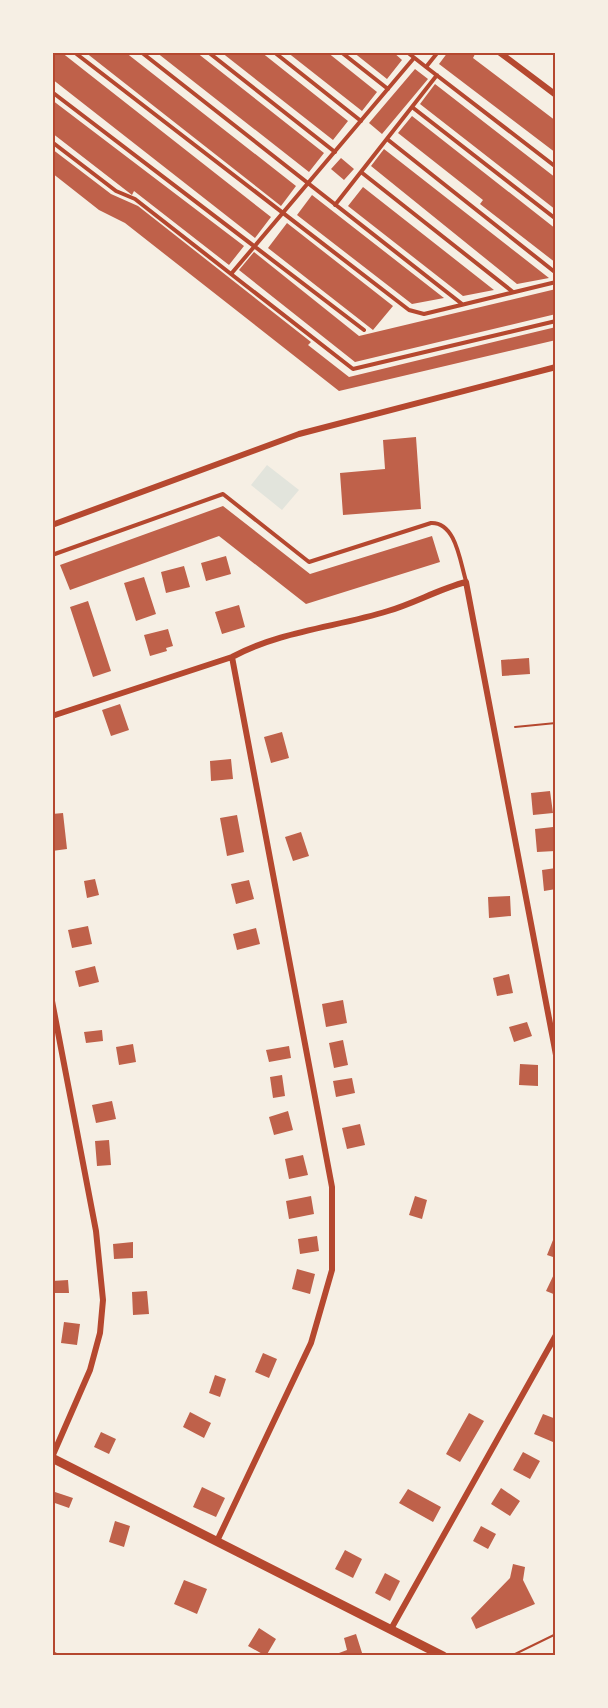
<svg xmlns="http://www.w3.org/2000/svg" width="608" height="1708" font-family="Georgia,serif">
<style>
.green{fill:#e2e4dc}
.building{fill:#bf614a}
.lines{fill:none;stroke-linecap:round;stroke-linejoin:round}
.path{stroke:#b5482f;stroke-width:2}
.service{stroke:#b5482f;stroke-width:4}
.minor{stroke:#b5482f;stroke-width:6}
.tertiary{stroke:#b5482f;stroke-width:9}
.neatline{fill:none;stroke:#b5482f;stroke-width:2}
</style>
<rect width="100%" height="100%" fill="#f6efe4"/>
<path class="green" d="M267 465 299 490 282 510 251 485Z"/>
<path class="building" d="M52 52H61L271 217 255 238 52 79Z
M85 52H125L296 186 281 206Z
M156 52H196L324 153 309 172Z
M221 52H261L348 121 333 140Z
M287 52H327L377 92 362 111Z
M353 52H393L402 60 387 79Z
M448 52H476L473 58 556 121V153L439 64Z
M415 69 428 79 382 134 369 123Z
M435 84 556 178V210L420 104Z
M52 100 244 246 229 265 134 191 132 195 52 133Z
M412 116 556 229V263L480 204 483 200 398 133Z
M52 149 111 194 138 206 311 342 308 345 349 377 556 327V340L339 391 125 223 99 210 52 173Z
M384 149 549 278 517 284 371 166Z
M341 158 354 169 344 180 331 169Z
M363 187 494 290 463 296 348 206Z
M312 195 444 298 412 304 297 215Z
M287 223 393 306 373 330 268 248Z
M254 252 359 336 556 289V314L355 362 239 270Z
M416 437 421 509 343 515 340 473 385 469 383 440Z
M223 506 310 574 432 536 440 562 306 604 219 536 70 590 60 565Z
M226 556 231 574 206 581 201 563Z
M184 566 190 587 166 593 161 572Z
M144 577 156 614 136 621 124 583Z
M88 601 111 671 93 677 70 607Z
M239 605 245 627 222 634 215 612Z
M168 629 173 646 166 648 167 651 150 656 144 635Z
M529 658 530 674 502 676 501 660Z
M120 704 129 730 111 736 102 710Z
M282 732 289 758 271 763 264 737Z
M231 759 233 779 211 781 210 761Z
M550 791 553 813 533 815 531 793Z
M63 813 67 849 52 851V814Z
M237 815 244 852 227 856 220 818Z
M553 827 555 851 537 852 535 829Z
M301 832 309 856 293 861 285 837Z
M556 868V889L544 891 542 870Z
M95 879 99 895 87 898 84 881Z
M249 880 254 899 236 904 231 884Z
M510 896 511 916 489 918 488 897Z
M88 926 92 944 72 948 68 930Z
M256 928 260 944 237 950 233 934Z
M95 966 99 982 79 987 75 971Z
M509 974 513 993 497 996 493 978Z
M343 1000 347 1023 326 1027 322 1004Z
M527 1022 532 1036 514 1042 509 1027Z
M102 1030 103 1041 86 1043 84 1032Z
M343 1040 348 1065 334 1068 329 1043Z
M133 1044 136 1062 119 1065 116 1047Z
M289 1046 291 1058 269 1062 266 1050Z
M520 1064 538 1065V1086L519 1085Z
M282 1075 285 1096 273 1098 270 1077Z
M352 1078 355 1093 336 1097 333 1081Z
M112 1101 116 1119 96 1123 92 1105Z
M288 1111 293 1130 274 1135 269 1117Z
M360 1124 365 1145 347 1149 342 1128Z
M109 1140 111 1165 97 1166 95 1141Z
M303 1155 308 1175 289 1179 285 1159Z
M311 1196 314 1214 289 1219 286 1201Z
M415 1196 427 1200 422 1219 409 1215Z
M555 1235H556V1258L547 1255Z
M317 1236 319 1251 300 1254 298 1239Z
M133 1242V1258L114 1259 113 1244Z
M297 1269 315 1274 310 1294 292 1289Z
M556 1270V1295L546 1291Z
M68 1280 69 1293H52V1281Z
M147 1291 149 1314 133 1315 132 1292Z
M64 1322 80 1324 77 1345 61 1343Z
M263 1353 277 1359 269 1378 255 1372Z
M215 1375 226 1379 220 1397 209 1393Z
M190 1412 211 1423 204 1438 183 1427Z
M469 1413 484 1421 460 1462 446 1454Z
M543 1414 556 1419V1436L553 1442 534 1434Z
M101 1432 116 1439 109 1454 94 1447Z
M523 1452 540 1461 530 1479 513 1470Z
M202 1487 225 1498 216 1517 193 1507Z
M501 1488 520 1501 510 1516 491 1504Z
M408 1489 441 1507 433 1522 399 1503Z
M55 1492 73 1498 69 1508 52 1502Z
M115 1521 130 1526 124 1547 109 1542Z
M481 1526 496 1534 488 1549 473 1541Z
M345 1550 362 1559 353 1578 335 1569Z
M513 1564 525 1567 523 1580 535 1604 476 1629 471 1618 510 1578Z
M385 1573 400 1581 390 1601 375 1593Z
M184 1580 207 1589 197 1614 174 1604Z
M259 1628 276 1639 266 1656 248 1646Z
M356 1634 363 1656H331L347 1650 344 1638Z"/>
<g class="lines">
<path class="path" d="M515 727 556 723
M511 1656 556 1634"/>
<path class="service" d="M74 52 409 310 424 314 556 282
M141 52 462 304
M208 52 335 152
M274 52 361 121
M341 52 388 89
M407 52 426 67 438 52
M414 58 231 274 353 369 556 321
M426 67 556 167
M52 92 364 330
M412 107 556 219
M387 139 556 273
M52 142 116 191 135 199 231 274
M361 172 513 292
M335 205 437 75
M52 555 223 494 309 562 431 523C456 522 460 562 466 581"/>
<path class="minor" d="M499 52 556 95
M52 525 299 434 556 367
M52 716 232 657C280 631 337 627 388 611 415 603 439 589 466 582L556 1055
M52 1001 96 1231 103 1300 100 1333 90 1370 52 1457
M217 1541 311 1343 332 1270V1187L232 657
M391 1629 556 1335
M52 1654 56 1656"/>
<path class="tertiary" d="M52 1458 443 1656"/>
</g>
<rect width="608" height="1708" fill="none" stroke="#f6efe4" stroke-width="108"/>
<rect x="54" y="54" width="500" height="1600" class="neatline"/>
</svg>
